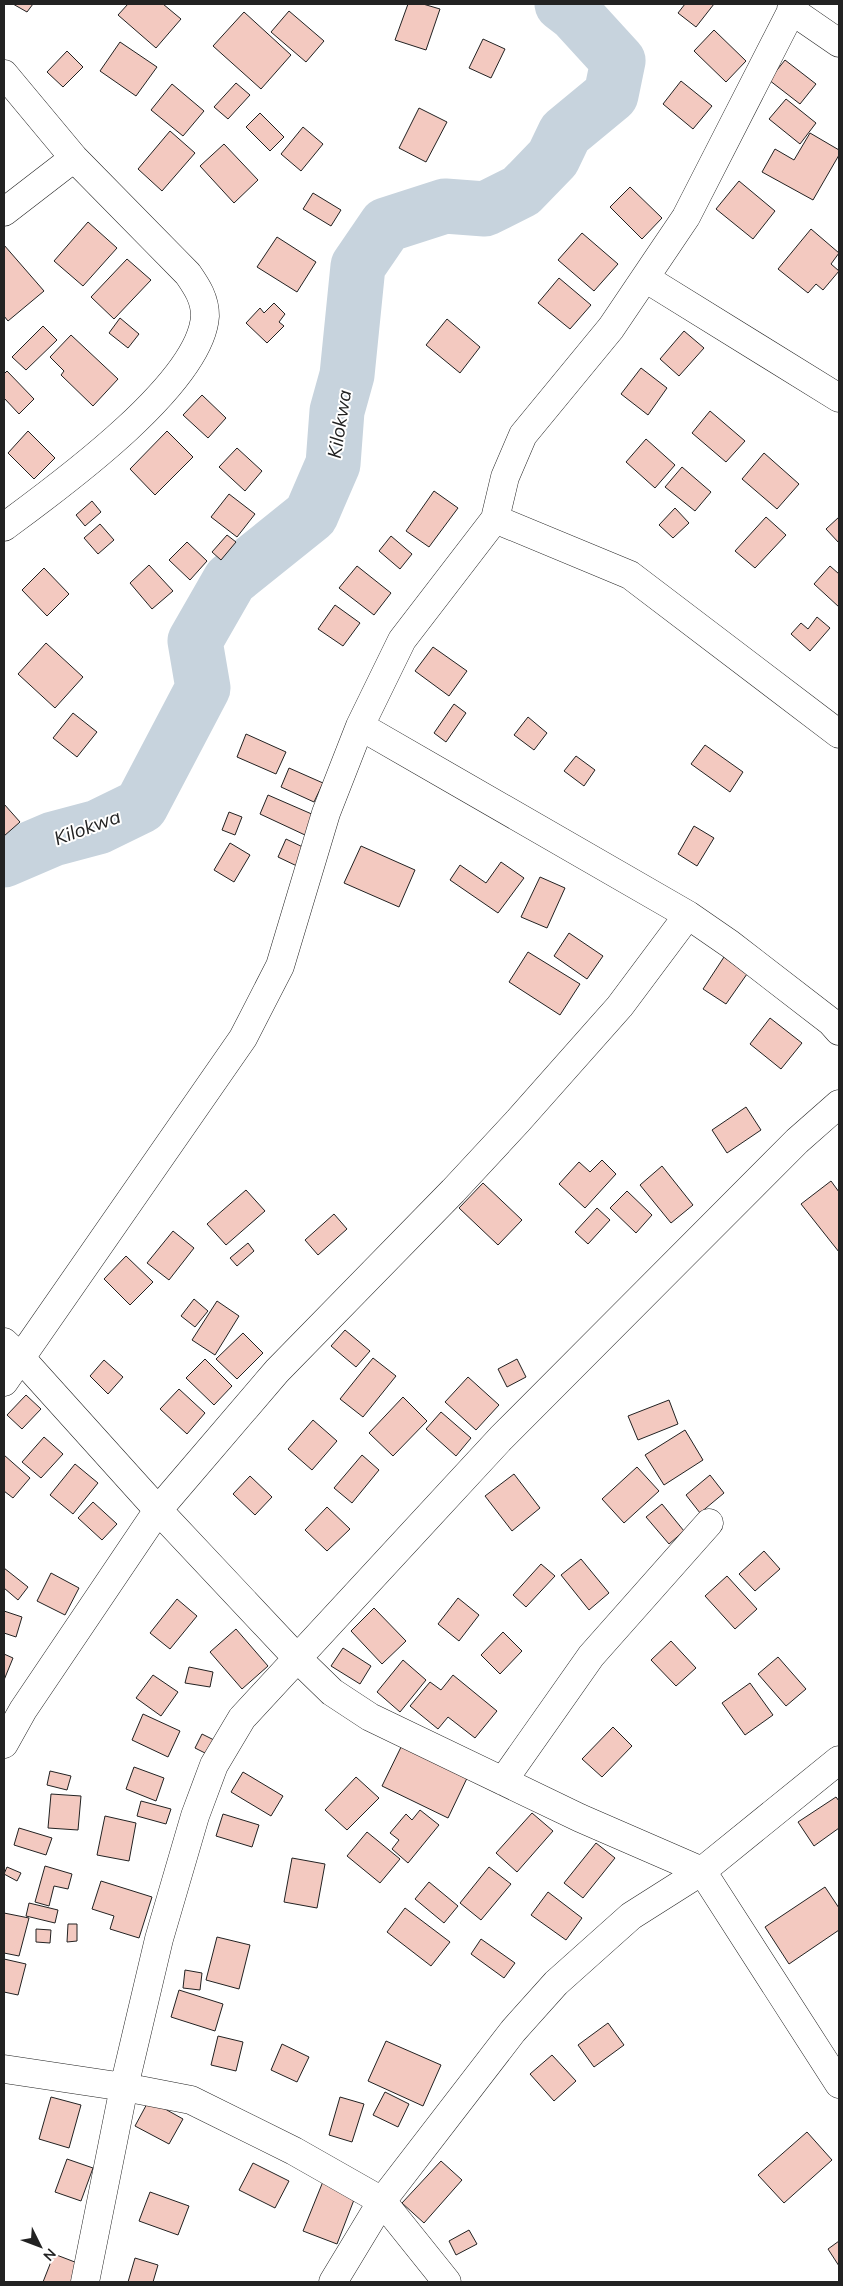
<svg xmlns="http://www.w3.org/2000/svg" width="843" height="2286" font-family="Mulish,sans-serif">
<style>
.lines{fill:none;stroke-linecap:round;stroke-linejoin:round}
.river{stroke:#c7d3dd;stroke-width:55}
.building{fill:#f3c9c0;stroke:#222}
.minor-casing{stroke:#222;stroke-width:29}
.minor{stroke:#fff;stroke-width:28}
.labels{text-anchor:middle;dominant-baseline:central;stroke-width:4;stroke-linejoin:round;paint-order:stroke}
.water-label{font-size:19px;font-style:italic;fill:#222;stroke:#fff}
</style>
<rect width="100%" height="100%" fill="#fff"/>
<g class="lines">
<path class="river" d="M4 860 53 839 98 827 141 806 203 688 195 641 230 580 311 515 333 464 337 411 347 375 358 266 386 225 445 206 485 209 521 191 553 158 565 133 611 95 618 61 575 14 562 4"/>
</g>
<path class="building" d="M13 4H33L27 12Z
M128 4H163L181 19 156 48 118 15Z
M408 4H423L440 9 426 50 395 40Z
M685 4H714L696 27 678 13Z
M289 11 324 41 306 62 271 32Z
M244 12 291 55 261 89 213 46Z
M714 30 746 61 726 82 694 51Z
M483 39 505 49 491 78 469 68Z
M120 42 157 67 136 96 100 71Z
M67 51 83 67 63 87 47 72Z
M785 60 816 84 800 104 769 80Z
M681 81 712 106 693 129 663 104Z
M236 83 250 95 228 119 214 107Z
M172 84 204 111 183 136 151 110Z
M786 99 816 123 800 144 769 119Z
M419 108 447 122 426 162 399 148Z
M260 113 284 137 270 151 246 127Z
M303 127 323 144 301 171 281 154Z
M170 131 195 153 162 191 138 169Z
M810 133 839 150V155L813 200 762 172 775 149 794 160Z
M224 144 258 180 234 203 200 166Z
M739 181 775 211 753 239 716 209Z
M630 187 662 218 642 239 610 207Z
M313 193 341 210 331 226 303 209Z
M88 222 117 248 83 286 54 261Z
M811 229 839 253 831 264 839 271 823 290 816 284 808 293 778 269Z
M582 233 618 264 594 291 558 260Z
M277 237 316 262 297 292 257 267Z
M4 245 44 291 8 321 4 316Z
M127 259 151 280 114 319 91 297Z
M559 278 591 305 570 329 538 303Z
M274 303 285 314 279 322 284 326 267 343 246 323 260 308 264 313Z
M120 318 139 334 128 348 109 333Z
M447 319 480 347 460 373 426 345Z
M43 326 57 340 26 370 12 357Z
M684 331 704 348 679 376 660 359Z
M71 335 118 379 93 406 61 375 64 371 50 357Z
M641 368 667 388 648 415 621 394Z
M7 371 34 399 19 414 4 398V374Z
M202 395 226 418 208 438 183 415Z
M710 411 745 441 726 462 692 433Z
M28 431 55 458 34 479 8 453Z
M167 431 193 457 155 495 130 469Z
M646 439 675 465 655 488 626 462Z
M237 448 262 471 245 491 219 467Z
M764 453 799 484 777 509 742 479Z
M682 467 711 492 695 511 665 487Z
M434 491 458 508 429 547 406 531Z
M229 494 255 514 237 537 211 517Z
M92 501 101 512 85 526 76 515Z
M675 508 689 523 673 538 659 525Z
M766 517 786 535 755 568 735 551Z
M839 517V543L826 529Z
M100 524 114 540 98 554 84 538Z
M227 535 236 542 221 560 212 552Z
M391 536 412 554 400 569 379 551Z
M187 542 207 561 190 580 169 560Z
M149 565 173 591 152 609 130 583Z
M357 566 391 593 374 615 339 588Z
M830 566 839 574V607L814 584Z
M44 568 69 594 47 616 22 590Z
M335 605 360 623 343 646 318 629Z
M817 617 830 628 810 651 791 634 801 623 808 629Z
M46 643 83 677 55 708 18 674Z
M433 647 467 671 449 696 415 671Z
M454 704 466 713 446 742 434 733Z
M73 713 97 732 77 757 53 738Z
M528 717 547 733 534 750 514 735Z
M246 734 286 752 276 774 237 757Z
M705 745 743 772 730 792 691 764Z
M576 756 595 770 584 786 564 771Z
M289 768 323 783 314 802 281 787Z
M268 795 314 815 305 835 260 814Z
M4 804 20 822 4 836Z
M229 812 242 817 235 835 222 830Z
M694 826 714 838 697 866 678 854Z
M286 839 307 849 299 867 278 857Z
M230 843 250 855 234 882 214 870Z
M361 846 415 870 399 907 344 883Z
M501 862 524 878 498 913 450 880 460 865 486 883Z
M540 877 565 888 547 928 521 917Z
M569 933 603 956 587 979 554 956Z
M528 952 580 984 560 1015 509 982Z
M724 957 747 974 726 1004 703 989Z
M770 1018 802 1043 781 1069 750 1044Z
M746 1107 761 1130 727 1153 712 1130Z
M602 1160 616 1174 585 1208 559 1184 579 1162 590 1172Z
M662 1166 693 1205 671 1223 640 1185Z
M831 1181 839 1192V1252L801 1204Z
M483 1183 522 1220 498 1245 459 1208Z
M246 1190 265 1211 226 1245 207 1224Z
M627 1191 652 1215 636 1233 610 1208Z
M597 1208 610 1220 588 1244 575 1232Z
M334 1214 347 1229 318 1255 305 1240Z
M173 1231 194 1248 169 1280 147 1263Z
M248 1243 254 1251 237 1266 230 1258Z
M126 1256 153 1282 130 1305 104 1279Z
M194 1299 208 1311 195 1327 181 1316Z
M217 1301 239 1316 215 1355 192 1340Z
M345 1330 370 1351 356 1367 331 1346Z
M243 1333 263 1353 237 1379 216 1359Z
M373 1358 396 1376 363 1417 340 1399Z
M205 1359 232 1386 214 1405 186 1378Z
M517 1359 526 1377 507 1387 498 1369Z
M104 1360 123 1377 108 1394 90 1376Z
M468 1377 499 1405 476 1430 445 1402Z
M179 1389 205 1413 187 1434 160 1409Z
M26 1395 41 1409 22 1429 7 1415Z
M403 1397 427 1421 393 1456 369 1433Z
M669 1400 678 1424 638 1440 628 1416Z
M441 1412 471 1438 456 1456 426 1429Z
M313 1420 337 1441 312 1470 288 1449Z
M685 1430 703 1460 664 1485 645 1455Z
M44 1437 63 1454 41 1478 22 1462Z
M4 1455 30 1478 13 1498 4 1491Z
M362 1455 379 1470 352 1503 334 1488Z
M75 1464 98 1483 73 1514 50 1495Z
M637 1467 659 1491 624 1523 602 1499Z
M514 1474 540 1508 512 1531 485 1496Z
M710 1475 724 1493 700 1513 686 1495Z
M250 1476 272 1497 255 1515 233 1494Z
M93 1502 117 1524 102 1540 78 1518Z
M662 1504 684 1531 669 1544 646 1517Z
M327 1507 350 1529 327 1551 305 1530Z
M764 1551 780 1569 755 1591 739 1574Z
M581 1559 609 1593 589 1610 561 1575Z
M541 1564 555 1576 526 1607 513 1595Z
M4 1568 28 1587 18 1600 4 1588Z
M51 1573 79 1588 65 1615 37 1601Z
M727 1576 757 1609 735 1629 705 1596Z
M458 1598 479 1615 459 1641 438 1624Z
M177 1599 197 1616 170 1649 150 1633Z
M374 1608 406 1641 382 1664 351 1631Z
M4 1611 22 1617 16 1637 4 1633Z
M236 1629 268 1666 242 1689 210 1652Z
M503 1632 522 1651 500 1674 481 1655Z
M671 1641 696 1668 676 1686 651 1660Z
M343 1648 371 1666 360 1684 331 1666Z
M4 1654 13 1658 4 1680Z
M778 1657 806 1689 786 1706 758 1674Z
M403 1660 426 1680 400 1712 377 1692Z
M189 1667 213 1672 210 1687 185 1683Z
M153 1675 178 1692 161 1716 136 1698Z
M453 1675 497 1711 475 1738 448 1717 438 1729 410 1706 430 1682 441 1690Z
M750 1683 773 1715 745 1735 722 1703Z
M143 1714 180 1731 168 1757 132 1740Z
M613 1727 632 1746 602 1777 582 1759Z
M202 1734 214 1740 207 1754 195 1748Z
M403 1743 469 1774 448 1818 382 1786Z
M134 1767 164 1778 156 1801 126 1789Z
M50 1771 71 1776 67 1790 47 1785Z
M243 1772 283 1796 271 1816 231 1792Z
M356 1777 379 1798 347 1830 325 1810Z
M51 1794 81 1796 78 1830 48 1828Z
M836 1797 839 1801V1828L814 1846 798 1822Z
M141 1801 171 1809 166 1824 137 1816Z
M420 1810 439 1825 408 1863 392 1849 399 1840 390 1833 406 1814 412 1820Z
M532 1813 553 1831 517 1872 496 1853Z
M223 1814 259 1825 252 1847 216 1836Z
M105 1816 136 1823 129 1861 97 1855Z
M19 1828 52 1838 46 1855 14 1845Z
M367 1832 400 1859 380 1883 347 1856Z
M596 1843 615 1858 583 1898 564 1883Z
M292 1858 325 1864 317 1908 284 1902Z
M45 1866 72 1874 68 1889 54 1886 49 1906 35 1902Z
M7 1867 21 1873 17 1881 4 1874Z
M489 1867 511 1884 481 1920 460 1903Z
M101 1881 152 1897 139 1938 110 1929 114 1916 92 1909Z
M429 1882 458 1906 444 1923 415 1899Z
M825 1887 839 1908V1930L789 1964 765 1927Z
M548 1892 582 1918 566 1940 531 1915Z
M29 1903 58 1910 55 1923 26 1916Z
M405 1908 450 1942 431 1966 387 1932Z
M4 1913 29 1918 19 1956 4 1953Z
M68 1924H77V1941L67 1942Z
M36 1929 51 1930 50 1943 36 1942Z
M217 1937 250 1945 239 1989 206 1980Z
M481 1939 515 1963 504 1978 471 1954Z
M4 1959 26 1964 18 1995 4 1992Z
M185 1970 202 1973 200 1990 183 1988Z
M179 1990 223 2004 215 2031 171 2017Z
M608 2023 624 2045 594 2067 578 2045Z
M218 2036 243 2042 236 2071 211 2065Z
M386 2041 441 2065 423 2106 368 2081Z
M282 2044 309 2057 297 2082 271 2070Z
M552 2055 576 2081 554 2101 530 2074Z
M385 2092 409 2104 398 2127 373 2115Z
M51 2097 81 2105 69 2148 39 2139Z
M340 2097 364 2104 352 2142 329 2135Z
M149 2100 183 2119 169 2144 135 2126Z
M807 2132 832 2160 784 2203 758 2175Z
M67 2159 93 2168 81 2201 55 2192Z
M441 2161 462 2180 424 2223 402 2203Z
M253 2163 289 2181 275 2208 239 2190Z
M324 2179 357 2192 337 2244 303 2231Z
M150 2192 189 2206 178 2235 139 2221Z
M469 2230 477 2244 456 2255 449 2241Z
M839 2241V2266L828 2249Z
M54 2254 80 2264 73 2282H43Z
M135 2258 158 2265 153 2282H128Z"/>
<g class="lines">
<defs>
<path id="minor" d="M791 10 839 43
M4 74 74 158 188 274C197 287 205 299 205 316 201 384 57 488 4 527
M4 212 74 158
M645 278 839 398
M495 519 630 575 839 734
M360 726 688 915 730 944 831 1022 839 1031
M4 1342 21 1358 158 1510 298 1659 332 1692 370 1717 580 1818 702 1871 839 2084
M4 1382 243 1038 280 966 326 813 360 726 402 640 495 519 505 477 523 435 611 328 686 217 795 4
M4 1744 23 1710 158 1510 277 1371 453 1191 518 1121 620 1006 688 915
M503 1781 591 1656 709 1523
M4 2069 124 2087 191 2100 294 2151 382 2201 447 2282
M85 2282 124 2087 159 1939 195 1816 214 1765 242 1718 501 1438 797 1141 839 1104
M333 2282 382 2201 513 2031 556 1983 631 1916 702 1871 839 1760"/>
</defs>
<use href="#minor" class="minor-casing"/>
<use href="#minor" class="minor"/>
</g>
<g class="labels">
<g class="water-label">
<text transform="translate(339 424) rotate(-81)">Kilokwa</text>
<text transform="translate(87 827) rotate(-20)">Kilokwa</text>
</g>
</g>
<rect width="843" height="2286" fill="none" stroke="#222222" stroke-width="10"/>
<g transform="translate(40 2246) rotate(132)" stroke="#ffffff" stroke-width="4" paint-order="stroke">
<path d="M0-4L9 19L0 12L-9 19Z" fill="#222222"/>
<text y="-8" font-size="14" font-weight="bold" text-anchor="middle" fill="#222222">N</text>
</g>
</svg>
